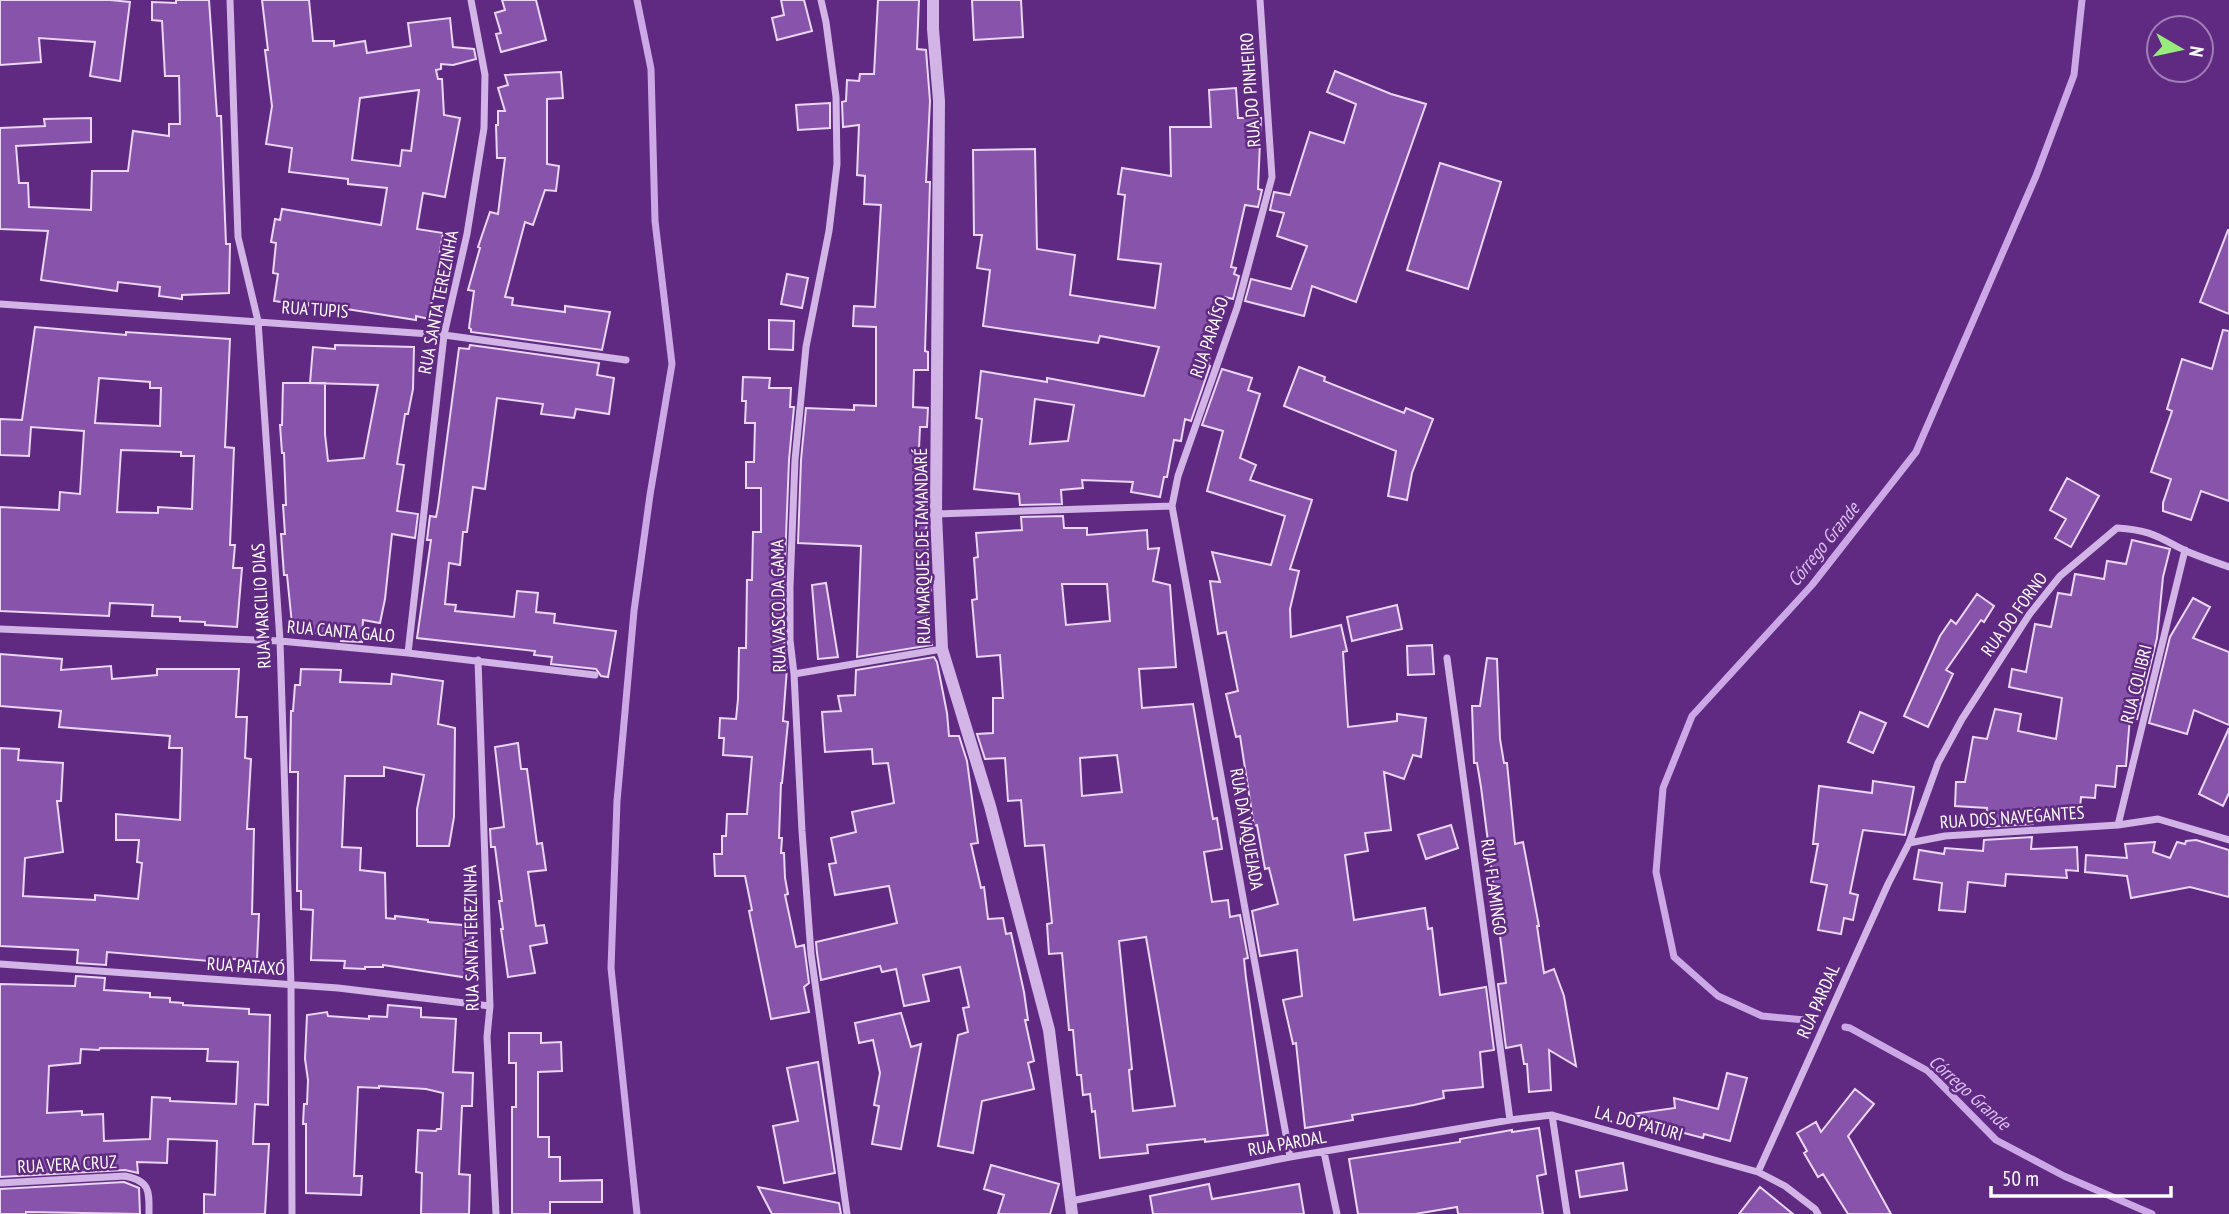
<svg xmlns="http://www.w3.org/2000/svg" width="2229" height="1214" font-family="'PT Sans Narrow',sans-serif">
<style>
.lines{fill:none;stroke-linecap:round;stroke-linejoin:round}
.stream{stroke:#cca9e6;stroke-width:7}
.building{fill:#8753ab;stroke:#e9d7f5;stroke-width:2;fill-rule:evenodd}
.minor{stroke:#d2b4e6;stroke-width:7}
.tertiary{stroke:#d2b4e6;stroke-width:12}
.labels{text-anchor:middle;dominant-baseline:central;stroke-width:5;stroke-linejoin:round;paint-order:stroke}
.street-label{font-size:18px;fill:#fff;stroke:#602a83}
.water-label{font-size:19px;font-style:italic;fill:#dbc0ee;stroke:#602a83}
</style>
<rect width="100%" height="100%" fill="#602a83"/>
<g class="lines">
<path class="stream" d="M637 0 651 69 655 221 672 364 650 495 634 611 617 801 611 968 637 1214
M1805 1020 1762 1016 1718 996 1674 957 1656 872 1663 788 1692 716 1812 585 1916 452 2036 176 2074 75 2082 0
M1845 1027 1850 1028 1928 1071 1996 1140 2064 1176 2152 1214"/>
</g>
<path class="building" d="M0 0H110L130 2 120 81 90 76 95 42 39 38 41 62 0 65Z
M176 0H209L217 116H221L226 244H230L229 293 182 295V299L159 296 160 287 118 282 117 291 41 280 48 231 0 229V128L45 126 44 119 91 118V142L16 146 19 183H28L29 207 91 210 92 171H128L133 131 169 136V124H180L179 76H165L162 21 152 20V2L176 3Z
M262 0H309L313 41H334V46L365 41 367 53 411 46 408 23 450 18 453 47 474 49 476 59 453 65 441 64V69L436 70 438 79H442L444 115 460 118 445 197 423 193 417 229 443 233 429 319 416 316V320L309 303 308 306 274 301 278 274 273 273 276 243 271 242 275 219 280 220 282 209 381 225 387 188 348 184V179L289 172 292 148 266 144 272 106 265 50H268ZM419 90 411 151 402 150 400 166 352 160 360 98Z
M502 0H536L546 40 501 52 496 34 501 33 495 13 505 10Z
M781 0H804L812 31 777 40 772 18 784 15Z
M878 0H919L917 49 926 50 930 101 926 182H930L925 351 928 352V370H914L913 407 928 408 927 427H920L918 471H925L924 496H927L926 539H928L927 570 931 591 923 592 932 645 857 657 861 546 798 543 801 460 806 408 854 410V405L876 406V327L853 326 854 306 875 307 881 205 864 204 865 176 857 175 859 125 843 127 842 102 846 101 847 80 859 81 860 74H874Z
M972 0H1021L1023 37 974 40Z
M1335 71 1391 94 1426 104 1356 302 1312 286 1304 316 1245 301 1251 279 1291 289 1307 246 1277 236 1284 213 1270 210 1274 192 1290 195 1310 132 1344 143 1356 104 1327 92Z
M561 72 563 98 547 99V164L559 166 556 191 545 190 533 225 525 222 505 297 513 298 512 305 565 312V306L610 312 602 350 471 332V329L469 328 474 291 468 290 480 248 478 247 490 212 498 214 505 158H497L496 125H498V111H505L498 88 508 85 505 75Z
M1236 88 1238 118H1261L1258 189 1262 190 1258 207 1245 205 1231 267 1236 268 1234 274 1239 276 1233 299 1225 297 1215 332 1208 365 1210 366 1191 421 1185 419 1181 441 1174 440 1167 477H1164L1160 497 1131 492 1133 482 1082 480 1083 488 1061 490 1062 504 1020 505 1019 494 974 489 982 419 976 418 981 371 1047 382V378L1144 396 1159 347 1100 336 1098 343 983 326 990 270 977 268 982 235H974L973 150 1035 149 1037 249 1075 255 1070 295 1155 308 1161 264 1118 259 1125 195 1118 194 1122 168 1171 176 1170 127H1211L1209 90ZM1035 399 1074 405 1068 441 1030 444Z
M830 103V128L798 130 796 105Z
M1440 163 1501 182 1468 289 1407 270Z
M2228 230H2229V314L2200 302Z
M787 274 808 278 802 308 781 304Z
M769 320 794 321 793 350 769 349Z
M35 327 126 335V332L230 339 225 447 234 448 230 545H235L233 568H242L237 627 205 625V622L180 621V617L152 616 153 605 110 603 109 616 0 611V507L59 510 60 492 80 494 84 431 31 427 29 456 0 455V419L22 420ZM99 378 150 382V388H161L160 426 95 423ZM121 450 181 452V456H194L192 509 158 507V513L117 512Z
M2223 330 2229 331V501L2201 491 2191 520 2163 511V503L2171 479 2151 472 2172 411 2167 409 2182 359 2212 369Z
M335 345 414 347 413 389 408 414H405L397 464 404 465 397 511 418 514 415 538 392 534 385 599 380 623 363 620 362 642 341 641 342 632 293 634 287 575H284L281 534H285L283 505H286L284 453H282L280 425H282L283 383H325V434L328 461 364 458 378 385 310 383 313 347 335 349Z
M470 345 599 363 597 375 614 378 609 414 576 409 574 418 541 414 543 404 497 398 485 489 473 487 467 532H463L460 565 449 563 445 604 456 605 455 611 514 617 517 591 538 593 536 612 555 614 554 623 616 631 608 677 601 676 596 669 551 664 552 657 534 655 535 651 417 638 431 540H427L430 516 436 517 438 507 459 348 469 349Z
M1299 367 1325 377 1324 381 1404 413 1406 408 1433 419 1412 473 1407 500 1388 496 1396 451 1284 406Z
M1222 369 1252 378 1248 390 1260 394 1240 458 1256 465 1250 480 1312 500 1290 569 1299 571 1290 609 1291 637 1341 625 1347 651 1343 652 1348 727 1397 721V714L1426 718 1421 757 1413 755 1404 779 1384 772 1391 830 1365 833 1368 851 1345 855 1354 920 1425 908 1428 929 1432 928 1440 995 1486 987 1494 1050 1480 1052 1483 1087 1443 1091 1444 1098 1414 1105 1352 1115 1353 1120 1305 1128 1296 1043 1293 1044 1283 1000 1302 996 1297 950 1260 956 1252 911 1278 904 1269 868 1265 869 1257 825 1254 826 1240 736 1236 737 1226 694 1238 691 1226 632 1218 634 1210 581 1220 582 1212 552 1271 565 1285 516 1207 491 1223 431 1202 425Z
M743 377 770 378 769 388H791L790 407H794L789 460 784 587V640L787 668 783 721 788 722 782 783H781L779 838H782L781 853H784L785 878 788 894 785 895 796 947 804 945 809 983 804 987 809 1012 771 1019 749 911 752 910 745 876H715L714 854H722V836H726L727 814H747L752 757 723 755 724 738H719L720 718 736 719 738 699 739 648H746L747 580H752L753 532H761V488H746V462H754L755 423H745L746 401H742Z
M2067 478 2099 496 2071 547 2055 538 2066 519 2050 510Z
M1063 516 1064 528H1087V535L1147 530 1148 549 1159 548 1153 581 1170 585 1176 667 1139 669 1142 708 1193 704 1213 819 1217 818 1222 849 1204 852 1212 902 1228 900 1230 917 1240 915 1248 958 1244 959 1246 978 1268 1135 1205 1142V1139L1147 1145 1148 1153 1100 1158 1095 1111 1092 1112 1090 1094 1083 1095 1081 1075H1077L1073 1030H1069L1062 953 1049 954 1047 924 1052 923 1044 845 1025 846 1021 800 1008 801 1005 758 985 759 977 734 993 733V698H1003L1000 655 977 657 972 600 977 599 974 558 978 557 976 533 1022 530 1021 517ZM1062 584H1107L1110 621 1066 625ZM1117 755 1122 792 1082 796 1080 758ZM1146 937 1175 1106 1133 1111 1129 1070 1132 1069 1119 941Z
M2132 540 2170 549 2163 577 2157 638 2137 719 2130 717 2126 766H2117L2115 787 2096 785 2095 798 2081 797 2080 808 2058 807 2057 810 2034 808 2033 824 1985 827 1987 808 1955 806 1956 782H1965L1973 737 1987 739 1995 709 2021 714 2018 731 2056 739 2062 698 2009 687 2012 669 2026 672 2035 624 2051 627 2058 593 2071 595 2075 574 2104 579 2107 561 2126 564Z
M826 583 838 657 818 659 812 585Z
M1977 594 1994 606 1984 622 1981 620 1946 670 1953 674 1928 727 1904 716 1940 636 1951 620 1956 624Z
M2193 598 2210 607 2193 638 2229 652V725L2194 710 2187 734 2149 723 2170 637Z
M1397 605 1402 629 1352 641 1347 617Z
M1432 645 1434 674 1408 675 1407 646Z
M0 654 62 659 61 670 111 666 112 679 157 675V669H239L236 717H247L245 758 251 759 247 829H254L252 914H259L257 960 210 958 209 961 107 952 106 965 77 963 78 950 0 946V748L19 749 18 760 63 763 61 801H57L63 852 25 858 23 896 95 900V895L138 899 142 863 137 862 139 840H116V814L180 820 182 748H169L170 736 59 727 61 711 0 706Z
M934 657 937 662 947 713 949 736H959L967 761 978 843 971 844 981 888 984 887 988 919 1003 918 1006 934 1011 933 1024 992 1028 1020H1025L1034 1061 1028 1063 1034 1089 982 1101 973 1153 938 1146 958 1035 968 1032 963 1008 969 1007 960 967 923 975 929 1001 904 1006 896 969 882 972 880 966 821 980 817 953 816 942 897 923 889 886 835 895 829 864 836 863 831 838 856 832 852 812 894 803 888 763 873 764 872 749 825 752 822 712 841 711 838 696 855 695 856 670Z
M1487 658 1497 659 1500 739 1504 763H1507L1515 844 1523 842 1539 926H1537L1544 973 1554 969 1564 996 1576 1066 1549 1050 1551 1090 1529 1092 1527 1064H1524L1521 1045 1506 1048 1498 984 1506 983 1481 787 1477 763H1474L1472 706H1480Z
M301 669 341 670 340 682 391 684 392 674 443 681 438 724 455 728 454 817 449 846H417V809L424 775 384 767V776H345L342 847 361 848 360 870 385 873 386 918 395 919V916L428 920V922L474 926 469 978 383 965V967H365V969L344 968 345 961 311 960 313 910 301 909V891H297L298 772H290L291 711H293L295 685H300Z
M1860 712 1886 723 1873 753 1848 742Z
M2229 728V793L2223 806 2199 794Z
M518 743 521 769H527L537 844 542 843 546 870 528 872 536 926 544 925 547 943 530 946 535 973 508 977 501 929H503L499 901H502L495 847H491L490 829 504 827 495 747Z
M1873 781 1914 787 1905 835 1863 830 1850 893 1858 895 1853 920 1844 918 1841 934 1818 930 1827 885 1811 882 1818 844H1813L1819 786 1872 793Z
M1451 825 1458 848 1426 859 1418 835Z
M2032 837 2031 849 2077 847 2078 871 2066 870 2067 878 2006 874 2005 886 1968 882 1965 912 1939 910 1942 883 1914 879 1919 850 1944 854 1945 848 1983 851 1984 840Z
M2196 840 2229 850V897L2190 887 2131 898 2127 876 2085 872 2086 855 2127 858 2125 844 2155 842 2153 852 2170 858 2177 842 2185 844 2186 841Z
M76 976 105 978 104 990 150 993V997L170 998V1002L183 1003V1005L249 1009V1014L270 1015 268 1105 255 1104 253 1144H269L265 1214H204V1194L215 1195 217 1141 168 1139 167 1163 137 1162 138 1173 125 1170 0 1177V984L75 986ZM100 1048 208 1049 207 1061 238 1062 236 1104 170 1101V1098L152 1097 150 1139 104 1141 103 1114 82 1115V1111L47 1113 49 1066 80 1063 81 1049 99 1050Z
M388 1005 421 1008V1017L456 1019 453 1072 473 1073 472 1106H462L459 1174 470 1175 469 1214H421L422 1173 416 1172 418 1130 436 1131 437 1129H441L443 1093 426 1089 379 1086V1088L358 1087 354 1176H362L361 1195 306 1193V1124H303L304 1104H307L308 1080 305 1059 307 1015 327 1012 328 1016 369 1019V1016L387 1017Z
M901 1013 911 1047 921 1044 901 1149 872 1144 879 1106 874 1105 880 1073 873 1040 859 1043 855 1023Z
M509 1033H541V1043L561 1042 562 1071 538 1072V1137H549V1157H560V1181L602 1180V1202H550V1214H512V1107H516V1063H509Z
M818 1062 835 1173 784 1183 773 1126 798 1121 787 1068Z
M1727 1073 1747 1078 1730 1141 1704 1134 1703 1138 1669 1129 1670 1126 1632 1114 1675 1108 1674 1098 1718 1109Z
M1855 1089 1874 1104 1848 1136 1891 1214H1848L1823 1174 1818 1177 1804 1153 1807 1151 1797 1133 1816 1122 1821 1132Z
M1539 1128 1546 1174 1537 1176 1543 1214H1458L1457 1207 1415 1214H1358L1349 1159 1460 1142V1139L1512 1130V1132Z
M1623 1163 1627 1190 1580 1197 1576 1171Z
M991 1165 1059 1184 1050 1214H998L1004 1195 984 1189Z
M124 1182 139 1188 140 1214 26 1212V1214H0V1189Z
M1209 1184 1212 1199 1299 1184 1304 1214H1153L1150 1196Z
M758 1187 839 1203 841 1214H772Z
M1760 1187 1793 1214H1739Z"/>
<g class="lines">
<path class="minor" d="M230 0 238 237 258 321 280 641 291 985 292 1214
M821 0 826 22 836 97 837 164 829 231 806 347 795 460 790 587V640L794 674 802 831 811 954 847 1214
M1260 0 1272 177 1237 308 1178 476 1172 506 1290 1157
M0 304 444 335 626 360
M936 514 1172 506
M0 629 280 641 408 653 595 675
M408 653 444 335 467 234 484 128 485 75 471 0
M1447 658 1510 1120
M478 660 490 1006 487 1037 496 1214
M794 674 942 649
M2118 825 2185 550
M1909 843 1945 836 2118 825 2158 819 2229 840
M0 964 338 988 490 1006
M1552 1115 1567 1214
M1324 1152 1337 1214
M1758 1172 1888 884 1909 843 1938 763 1962 719 2029 615 2060 576 2117 528C2151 530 2158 537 2186 551 2200 557 2215 562 2229 567
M0 1183 125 1176C151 1181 149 1192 149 1214
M1071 1201 1290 1157 1510 1120 1552 1115 1758 1172 1785 1186 1815 1209 1818 1214"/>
<path class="tertiary" d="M933 0V29L939 101 936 514 942 649 990 806 1049 1030 1072 1214"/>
</g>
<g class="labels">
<g class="street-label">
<text transform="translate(1250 90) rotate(-94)">RUA DO PINHEIRO</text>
<text transform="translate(438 302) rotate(-79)">RUA SANTA TEREZINHA</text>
<text transform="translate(315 309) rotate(4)">RUA TUPIS</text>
<text transform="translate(1209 337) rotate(-71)">RUA PARAÍSO</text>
<text transform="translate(922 546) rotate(-91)">RUA MARQUES DE TAMANDARÉ</text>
<text transform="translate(261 606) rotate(-93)">RUA MARCILIO DIAS</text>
<text transform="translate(778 606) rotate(-91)">RUA VASCO DA GAMA</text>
<text transform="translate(2014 614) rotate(-54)">RUA DO FORNO</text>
<text transform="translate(341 631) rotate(5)">RUA CANTA GALO</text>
<text transform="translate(2136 684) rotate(-76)">RUA COLIBRI</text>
<text transform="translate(2012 817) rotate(-4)">RUA DOS NAVEGANTES</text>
<text transform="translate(1247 829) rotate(80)">RUA DA VAQUEJADA</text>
<text transform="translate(1494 887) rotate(82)">RUA FLAMINGO</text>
<text transform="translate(471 938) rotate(-91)">RUA SANTA TEREZINHA</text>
<text transform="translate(246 966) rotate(4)">RUA PATAXÓ</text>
<text transform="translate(1818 1001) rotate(-66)">RUA PARDAL</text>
<text transform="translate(1639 1123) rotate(15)">LA. DO PATURI</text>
<text transform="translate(1287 1143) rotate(-10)">RUA PARDAL</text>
<text transform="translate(67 1164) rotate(-3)">RUA VERA CRUZ</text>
</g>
<g class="water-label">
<text transform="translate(1823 544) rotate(-51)">Córrego Grande</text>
<text transform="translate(1970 1092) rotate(42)">Córrego Grande</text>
</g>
</g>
<g transform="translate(2180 49) rotate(99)"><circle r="33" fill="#602a83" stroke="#a07fb5" stroke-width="2"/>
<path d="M0-5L12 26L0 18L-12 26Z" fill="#98ec7c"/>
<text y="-10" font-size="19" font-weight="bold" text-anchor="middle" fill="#ffffff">N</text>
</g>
<path d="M1991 1186v10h180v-10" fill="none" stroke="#ffffff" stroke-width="3.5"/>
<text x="2002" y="1186" font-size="21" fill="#ffffff" stroke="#602a83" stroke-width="5" paint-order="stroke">50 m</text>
</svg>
